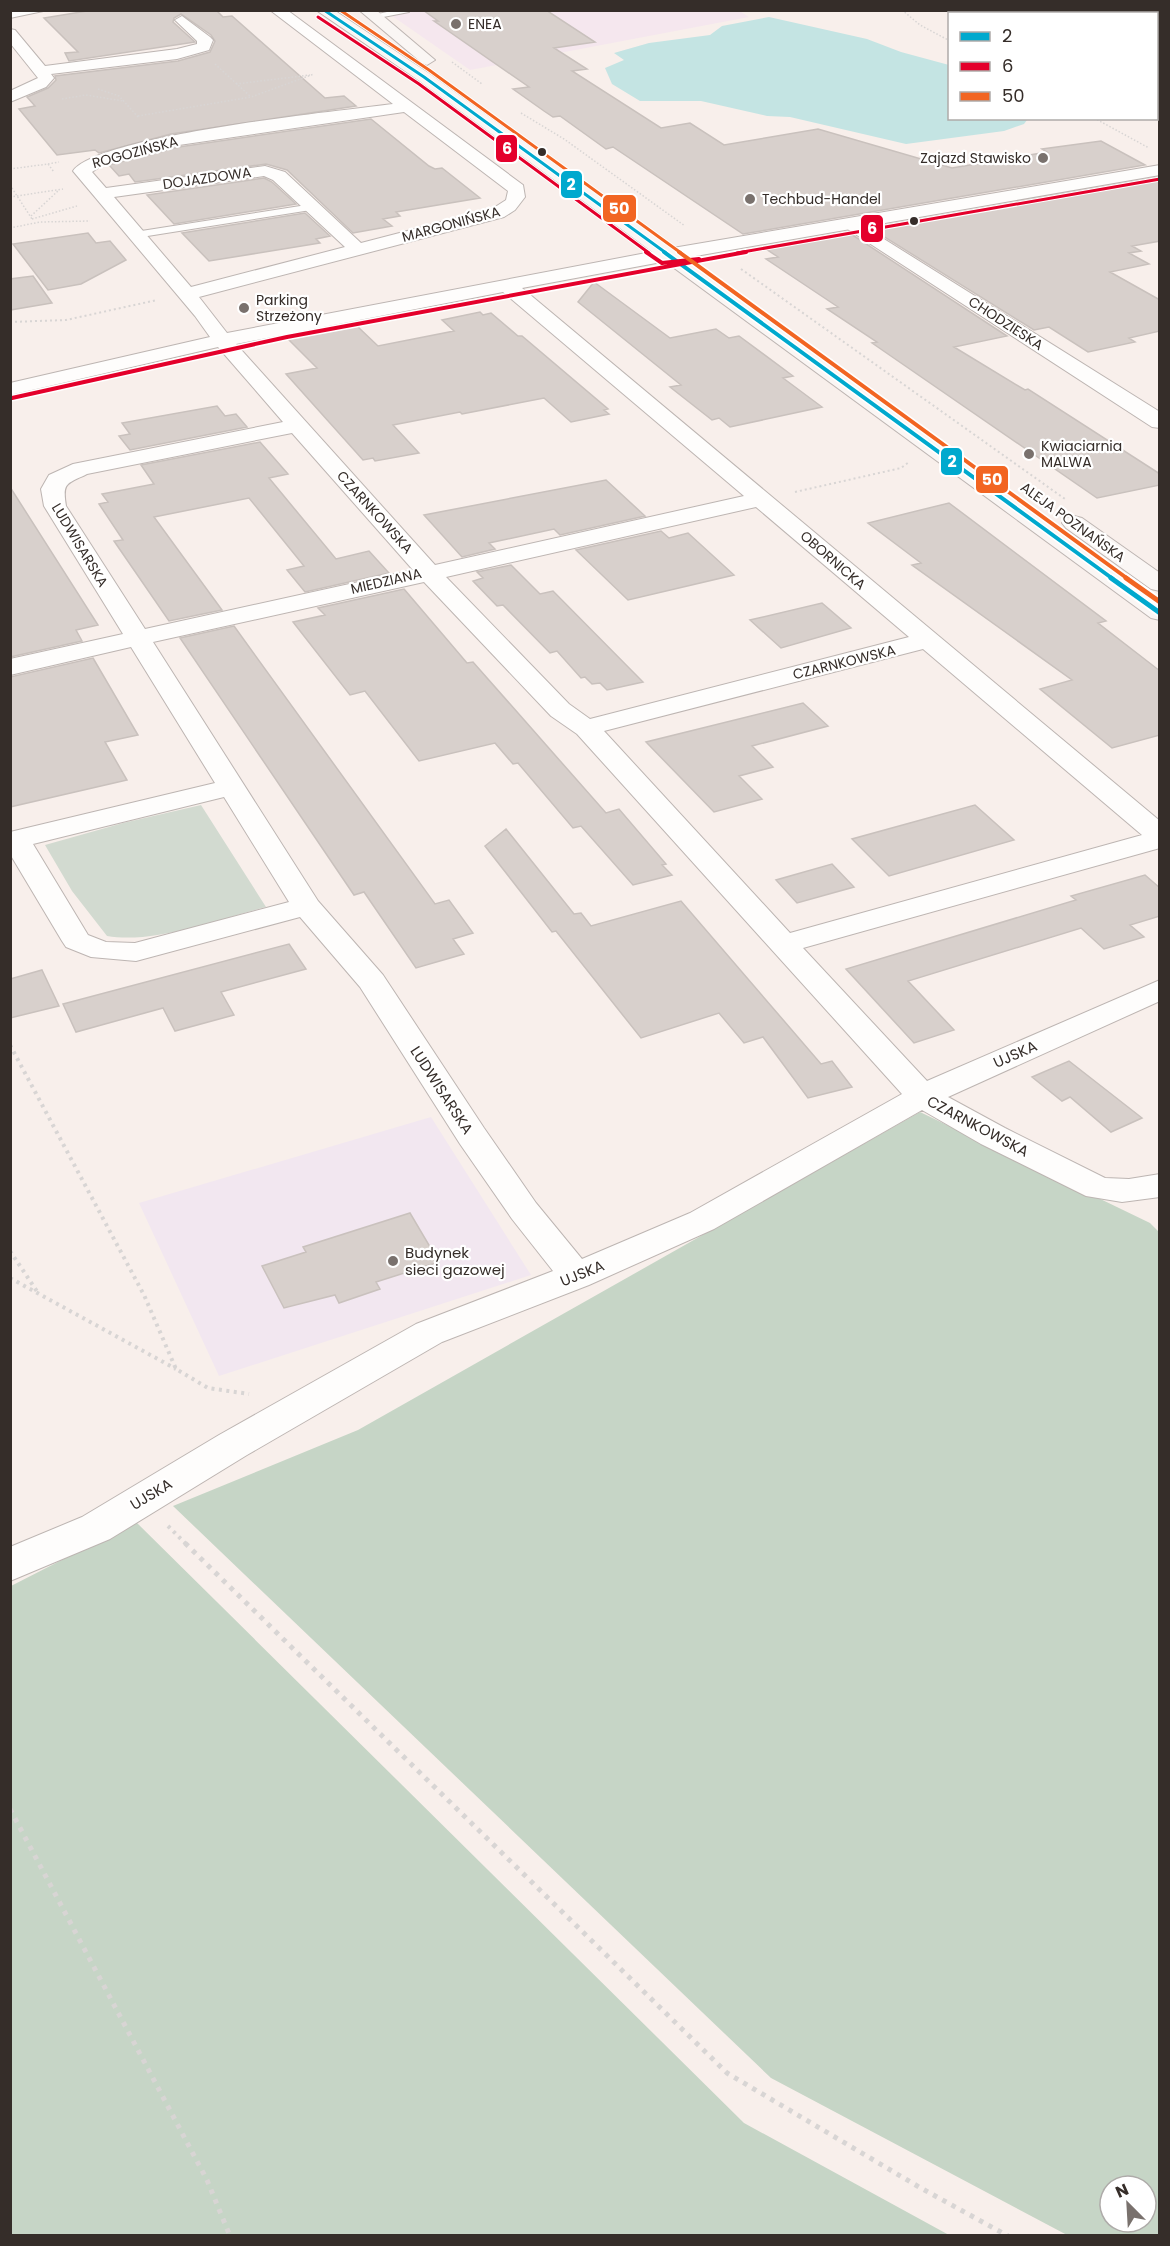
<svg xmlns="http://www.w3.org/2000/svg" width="1170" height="2246" font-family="Poppins,sans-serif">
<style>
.commercial{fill:#f5e7ee}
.industrial{fill:#f2e7f0}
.green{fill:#d2dad0}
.forest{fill:#c6d5c6;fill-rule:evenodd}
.water{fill:#c4e4e3}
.building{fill:#d8d0cc;stroke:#c9c1bd;stroke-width:1.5}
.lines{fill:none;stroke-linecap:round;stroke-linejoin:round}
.service-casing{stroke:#bdb5b2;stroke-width:2}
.minor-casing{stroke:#bdb5b2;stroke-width:2}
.tertiary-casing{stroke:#bdb5b2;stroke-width:2}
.secondary-casing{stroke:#bdb5b2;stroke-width:2}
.path-far3{stroke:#d8d5d4;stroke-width:1.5;stroke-dasharray:1.5 2;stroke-linecap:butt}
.path-far2{stroke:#d8d5d4;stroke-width:2;stroke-dasharray:2 3;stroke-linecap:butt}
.path-far1{stroke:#d8d5d4;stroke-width:4;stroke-dasharray:3 4.5;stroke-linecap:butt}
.path{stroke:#d8d5d4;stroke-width:5;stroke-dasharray:4.5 6;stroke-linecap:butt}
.service{fill:#fefdfc;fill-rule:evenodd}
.minor{fill:#fefdfc;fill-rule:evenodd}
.tertiary{fill:#fefdfc;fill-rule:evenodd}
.secondary{fill:#faf6f4;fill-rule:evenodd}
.bus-1-far2-casing{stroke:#fff;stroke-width:5}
.bus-1-far1-casing{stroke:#fff;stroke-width:7}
.bus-1-casing{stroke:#fff;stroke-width:9}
.bus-2-far1-casing{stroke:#fff;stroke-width:5}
.bus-2-casing{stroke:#fff;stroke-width:7}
.bus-3-far2-casing{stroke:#fff;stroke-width:5}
.bus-3-far1-casing{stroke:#fff;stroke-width:7}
.bus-3-casing{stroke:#fff;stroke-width:9}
.bus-1-far2{stroke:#00a9ce;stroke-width:3}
.bus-1-far1{stroke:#00a9ce;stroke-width:4}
.bus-1{stroke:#00a9ce;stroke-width:5}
.bus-2-far1{stroke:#e4002b;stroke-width:3}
.bus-2{stroke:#e4002b;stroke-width:4}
.bus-3-far2{stroke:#f26522;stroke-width:3}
.bus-3-far1{stroke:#f26522;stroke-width:4}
.bus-3{stroke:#f26522;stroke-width:5}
.poi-dot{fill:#79716d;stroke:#fff;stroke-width:2}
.bus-dot{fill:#352d29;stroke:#fff;stroke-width:2}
.labels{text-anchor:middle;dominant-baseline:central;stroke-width:4.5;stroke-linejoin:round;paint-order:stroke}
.far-poi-label{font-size:14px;fill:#352d29;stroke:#fff;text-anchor:start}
.far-street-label{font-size:14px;fill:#352d29;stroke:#fff}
.street-label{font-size:15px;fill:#352d29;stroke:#fff}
.poi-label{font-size:15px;fill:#352d29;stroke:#fff;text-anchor:start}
.line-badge{stroke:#fff;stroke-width:2}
.badge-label{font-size:16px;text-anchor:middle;font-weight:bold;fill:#fff}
</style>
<rect width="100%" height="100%" fill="#f8efeb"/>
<path class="commercial" d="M738 10 749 17 470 70 385 11Z"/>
<path class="industrial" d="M431 1117 531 1275 219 1376 139 1203Z"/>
<path class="green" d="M201 805 266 907C219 919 155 944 107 936L72 891 45 845 123 823Z"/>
<path class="forest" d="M920 1112 1150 1223 1160 1233 1159 2235H1067L771 2078 173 1506 358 1430ZM1110 2186H1146V2222H1110Z
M136 1522 744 2123 949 2235 11 2236V1586Z"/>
<path class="water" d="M769 17 867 39 901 52 949 65 950 118 1027 120 1024 124 1004 131 906 144 790 117 767 116 701 101H640L612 84 605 68 624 60 614 53 649 43 710 35 722 26Z"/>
<path class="building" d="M93 10H216L223 17 232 16 325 98 344 96 356 106 171 134 99 153 95 150 57 155 19 109 35 106 27 97 48 88 56 80 55 76 178 61 210 52 215 41 211 35 181 14 174 18 173 22 195 42 69 61 65 53 78 52 44 18Z
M423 10H546L595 42 554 48 587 69 572 71 661 128 690 123 724 145 818 129 952 168 1047 152 1042 149 1101 141 1145 165 743 234 613 147 606 149 560 116 553 117 544 111 513 89 529 87 434 21H438Z
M371 119 429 166 435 169 442 168 480 198 396 212 400 216 383 219 392 226 353 233 287 170 266 164 135 182 129 174 119 176 109 165 179 147Z
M1160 177V241L1132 246 1141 251 1129 253 1149 264 1110 272 1160 300V331L1129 338 1135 342 1088 352 1049 327 1034 330 870 228Z
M264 178 272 182 296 204 174 224 147 195Z
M305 213 330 236 316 239 320 243 209 261 182 233Z
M848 232 1007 336 954 347 1025 390 1028 389 1160 474V485L1097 498 872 343 877 342 827 309 838 307 766 259 778 257 763 247Z
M88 233 96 243 110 241 126 260 81 284 48 290 13 244Z
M33 276 52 303 10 310V279Z
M594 282 670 338 716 329 729 338 739 336 793 376 783 378 822 407 730 427 719 418 712 420 670 387 681 385 578 302Z
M480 312 483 315 491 313 518 336H522L608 409 604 410 609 414 571 422 544 398 462 414 460 412 393 425 419 453 375 461 373 458 363 460 286 374 317 368 288 339 357 326 378 346 454 331 442 320Z
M217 406 225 416 236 414 247 427 130 450 119 436 130 434 122 423Z
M260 442 288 474 269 478 336 559 369 551 389 573 305 592 287 570 304 566 249 498 154 517 222 610 169 621 114 541 123 540 99 504 108 502 102 494 154 484 141 465Z
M606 480 645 516 560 535 554 529 489 543 495 549 462 557 424 515Z
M10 487 98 625 76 630 82 641 10 657Z
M949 503 1106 621 1098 623 1160 671V735L1112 748 1040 689 1072 680 912 565 921 563 868 523Z
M661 531 669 538 688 533 734 575 628 600 576 550Z
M511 565 540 594 553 591 643 682 607 690 600 683 592 684 585 677 581 678 557 651 550 653 503 605 497 606 473 581 483 578 477 572Z
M404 589 467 663 473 662 606 813 619 809 666 864 662 865 672 875 633 885 581 826 573 828 518 763 513 764 495 743 419 761 365 691 350 695 293 622 325 615 318 608Z
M822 603 851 628 781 648 750 620Z
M234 626 435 904 449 900 473 933 453 939 464 954 416 968 364 892 354 895 180 638Z
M93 658 138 735 105 742 127 780 10 807V677Z
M803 703 828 726 752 746 773 767 739 776 762 799 714 812 646 742Z
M975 805 1014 840 889 876 852 839Z
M506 829 574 914 581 913 591 926 681 901 821 1064 832 1061 852 1087 808 1098 763 1037 744 1043 719 1013 641 1038 556 931 552 932 485 846Z
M832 864 854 887 797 903 776 880Z
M1145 875 1160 888V916L1130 925 1144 937 1104 949 1081 928 908 981 954 1030 914 1043 846 969 1076 900 1071 896Z
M289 944 306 969 221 992 234 1015 175 1031 163 1008 76 1032 63 1004Z
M42 970 59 1006 10 1018V979Z
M1069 1061 1142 1118 1111 1132 1070 1097 1062 1101 1032 1077Z
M410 1213 439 1262 376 1282 380 1289 339 1303 335 1295 284 1308 262 1266 306 1252 303 1247Z"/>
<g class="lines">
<defs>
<path id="service" d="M23 10H48L10 18V12Z
M396 10 409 12 373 19 369 16Z
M313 204 318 207 317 209 135 238 130 235 135 232Z"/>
<path id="minor" d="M270 10H287L523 185 525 197 515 210 504 217 199 297 227 333 667 249 674 251 676 255 667 261 522 288 1160 821V848L803 948 927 1081 1160 980V1001L948 1097 1005 1128 1105 1178 1129 1179 1160 1174V1197L1122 1202 1086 1196 981 1144 922 1110 714 1229 589 1285 442 1342 247 1455 110 1539 10 1581V1547L82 1517 219 1435 416 1324 553 1271 512 1219 460 1144 360 987 300 917 136 961 91 957 66 947 62 941 10 854V832L215 783 131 647 10 675V659L123 634 44 506 41 489 49 475 73 464 283 422 218 347 10 395V383L210 337 195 316 73 171C99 135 340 111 393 104ZM404 112 508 191 506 200 492 209 361 243 285 172 265 166 106 188 92 172 104 164 179 145ZM264 176 273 180 345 247 191 287 114 197ZM503 292 744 496 435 565 236 344ZM292 433 413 570 145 629 66 506C62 482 67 484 87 474ZM756 507 909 637 590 719 569 704 446 577ZM424 582 551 716 577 734 902 1094 690 1213 582 1259 536 1203 484 1128 383 975 318 901 153 642ZM923 649 1142 835 790 933 604 731ZM224 797 289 902 135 943 106 942 88 935 33 844Z
M1096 10H1114L1117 14H1099Z
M182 16 210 37 213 40 209 50 177 59 51 74 54 78 46 87 10 102V91L38 78 10 43V29L15 30 45 66 177 49 197 44V41L175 20Z
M1156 27H1160V36H1156Z
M852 219 1160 412V428L1152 427 846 228 843 224 846 220Z"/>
<path id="tertiary" d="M1160 165V175L667 261 658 255 667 249Z"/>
<path id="secondary" d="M316 10H334L430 74 1160 601V620L1151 618 418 80Z
M359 10H376L435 60 427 65 422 63Z
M1074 516 1082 518 1160 573V591L1151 589 1066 528 1062 523 1066 518Z"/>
</defs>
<use href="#service" class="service-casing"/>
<use href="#minor" class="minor-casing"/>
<use href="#tertiary" class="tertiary-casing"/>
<use href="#secondary" class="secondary-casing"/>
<path class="path-far3" d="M902 10 920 25 950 41
M452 62 482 84
M215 64 250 96
M236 84 310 75
M98 89 119 96 139 118
M62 99 86 95 123 101
M521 113 564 139 685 226
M138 116 251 97 314 74
M1094 118 1149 148
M48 164 59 162
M10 169 48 164 54 172
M10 185 32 219
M10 197 63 189
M31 216 59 190
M32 219 77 206
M10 228 40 222 90 221"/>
<path class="path-far2" d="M741 269 1065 499
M10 322 66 320 157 300
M795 492 901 468 909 462"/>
<path class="path-far1" d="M10 1045 144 1295 176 1369 208 1388 249 1394
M10 1251 38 1293
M10 1278 176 1369
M168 1526 186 1544"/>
<path class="path" d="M185 1543 727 2073 919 2187 1008 2236
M10 1809 207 2180 230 2236"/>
<use href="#service" class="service"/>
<use href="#minor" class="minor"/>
<use href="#tertiary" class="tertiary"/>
<use href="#secondary" class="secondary"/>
<defs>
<path id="bus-1-far2" d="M324 10 424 77 666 253"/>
<path id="bus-1-far1" d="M664 252 1113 579"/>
<path id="bus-1" d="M1111 578 1160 613"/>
<path id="bus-2-far1" d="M318 17 419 84 649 253
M737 253 1160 179"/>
<path id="bus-2" d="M646 252 662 263 699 259
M12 398 287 337 746 252"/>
<path id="bus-3-far2" d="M340 10 429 70 681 253"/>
<path id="bus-3-far1" d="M679 252 1128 579"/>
<path id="bus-3" d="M1126 578 1160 602"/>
</defs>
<use href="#bus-1-far2" class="bus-1-far2-casing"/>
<use href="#bus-1-far1" class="bus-1-far1-casing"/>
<use href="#bus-1" class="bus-1-casing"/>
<use href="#bus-2-far1" class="bus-2-far1-casing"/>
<use href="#bus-2" class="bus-2-casing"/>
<use href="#bus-3-far2" class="bus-3-far2-casing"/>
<use href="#bus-3-far1" class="bus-3-far1-casing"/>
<use href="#bus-3" class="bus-3-casing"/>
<use href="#bus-1-far2" class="bus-1-far2"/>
<use href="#bus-1-far1" class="bus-1-far1"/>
<use href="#bus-1" class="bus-1"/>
<use href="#bus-2-far1" class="bus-2-far1"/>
<use href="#bus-2" class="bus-2"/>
<use href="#bus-3-far2" class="bus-3-far2"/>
<use href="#bus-3-far1" class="bus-3-far1"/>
<use href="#bus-3" class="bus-3"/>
</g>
<g class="poi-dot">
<circle cx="456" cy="24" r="6"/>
<circle cx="1043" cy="158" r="6"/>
<circle cx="750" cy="199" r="6"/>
<circle cx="244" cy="308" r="6"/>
<circle cx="1029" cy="454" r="6"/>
<circle cx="393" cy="1261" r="6"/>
</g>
<g class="bus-dot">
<circle cx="542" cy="152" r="5"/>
<circle cx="914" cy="221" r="5"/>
</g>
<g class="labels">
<g class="far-poi-label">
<text x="468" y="24">ENEA</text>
<text x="1031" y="158" text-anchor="end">Zajazd Stawisko</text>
<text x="762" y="199">Techbud-Handel</text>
<text x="256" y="300">Parking<tspan x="256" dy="16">Strzeżony</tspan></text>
<text x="1041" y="446">Kwiaciarnia<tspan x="1041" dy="16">MALWA</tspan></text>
</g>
<g class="far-street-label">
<text transform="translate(135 152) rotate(-15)">ROGOZIŃSKA</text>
<text transform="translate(207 178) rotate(-8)">DOJAZDOWA</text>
<text transform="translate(451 224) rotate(-15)">MARGONIŃSKA</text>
<text transform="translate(1006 323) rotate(33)">CHODZIESKA</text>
<text transform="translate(375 512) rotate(48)">CZARNKOWSKA</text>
<text transform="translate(1073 522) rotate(36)">ALEJA POZNAŃSKA</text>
<text transform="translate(80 545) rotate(59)">LUDWISARSKA</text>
<text transform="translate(833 560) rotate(41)">OBORNICKA</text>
<text transform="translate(386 581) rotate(-13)">MIEDZIANA</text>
<text transform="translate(844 662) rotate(-14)">CZARNKOWSKA</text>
</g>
<g class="street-label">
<text transform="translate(1015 1054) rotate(-24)">UJSKA</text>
<text transform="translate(442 1090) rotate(57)">LUDWISARSKA</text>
<text transform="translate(978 1126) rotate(28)">CZARNKOWSKA</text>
<text transform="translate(582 1273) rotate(-22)">UJSKA</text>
<text transform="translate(151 1494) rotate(-31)">UJSKA</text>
</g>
<g class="poi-label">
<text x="405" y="1252">Budynek<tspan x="405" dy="17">sieci gazowej</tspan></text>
</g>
</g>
<g class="line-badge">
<rect x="495" y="134" width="23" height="29" rx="6" fill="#e4002b"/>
<rect x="560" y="170" width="23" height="29" rx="6" fill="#00a9ce"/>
<rect x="602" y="194" width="35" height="29" rx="6" fill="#f26522"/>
<rect x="860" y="214" width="24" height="29" rx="6" fill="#e4002b"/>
<rect x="940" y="447" width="23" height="29" rx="6" fill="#00a9ce"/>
<rect x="975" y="465" width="34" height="29" rx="6" fill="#f26522"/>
</g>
<g class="badge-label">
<text x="507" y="154">6</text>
<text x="571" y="190">2</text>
<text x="619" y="214">50</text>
<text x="872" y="234">6</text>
<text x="952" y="467">2</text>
<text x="992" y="485">50</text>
</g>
<rect width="1170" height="2246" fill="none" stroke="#352d29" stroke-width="24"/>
<rect x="948" y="12" width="210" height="108" fill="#ffffff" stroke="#aeaba9" stroke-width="1.5"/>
<rect x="960" y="32" width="30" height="9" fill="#00a9ce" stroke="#aeaba9" stroke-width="1.5"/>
<text x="1002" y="42" font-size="18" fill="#352d29">2</text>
<rect x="960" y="62" width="30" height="9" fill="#e4002b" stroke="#aeaba9" stroke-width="1.5"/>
<text x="1002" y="72" font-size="18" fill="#352d29">6</text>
<rect x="960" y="92" width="30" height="9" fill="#f26522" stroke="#aeaba9" stroke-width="1.5"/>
<text x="1002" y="102" font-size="18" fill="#352d29">50</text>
<g transform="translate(1128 2204) rotate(336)"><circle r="28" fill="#ffffff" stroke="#aeaba9" stroke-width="1.5"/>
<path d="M0-4.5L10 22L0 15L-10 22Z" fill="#79716d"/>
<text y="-9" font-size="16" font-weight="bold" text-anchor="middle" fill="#352d29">N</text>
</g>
</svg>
